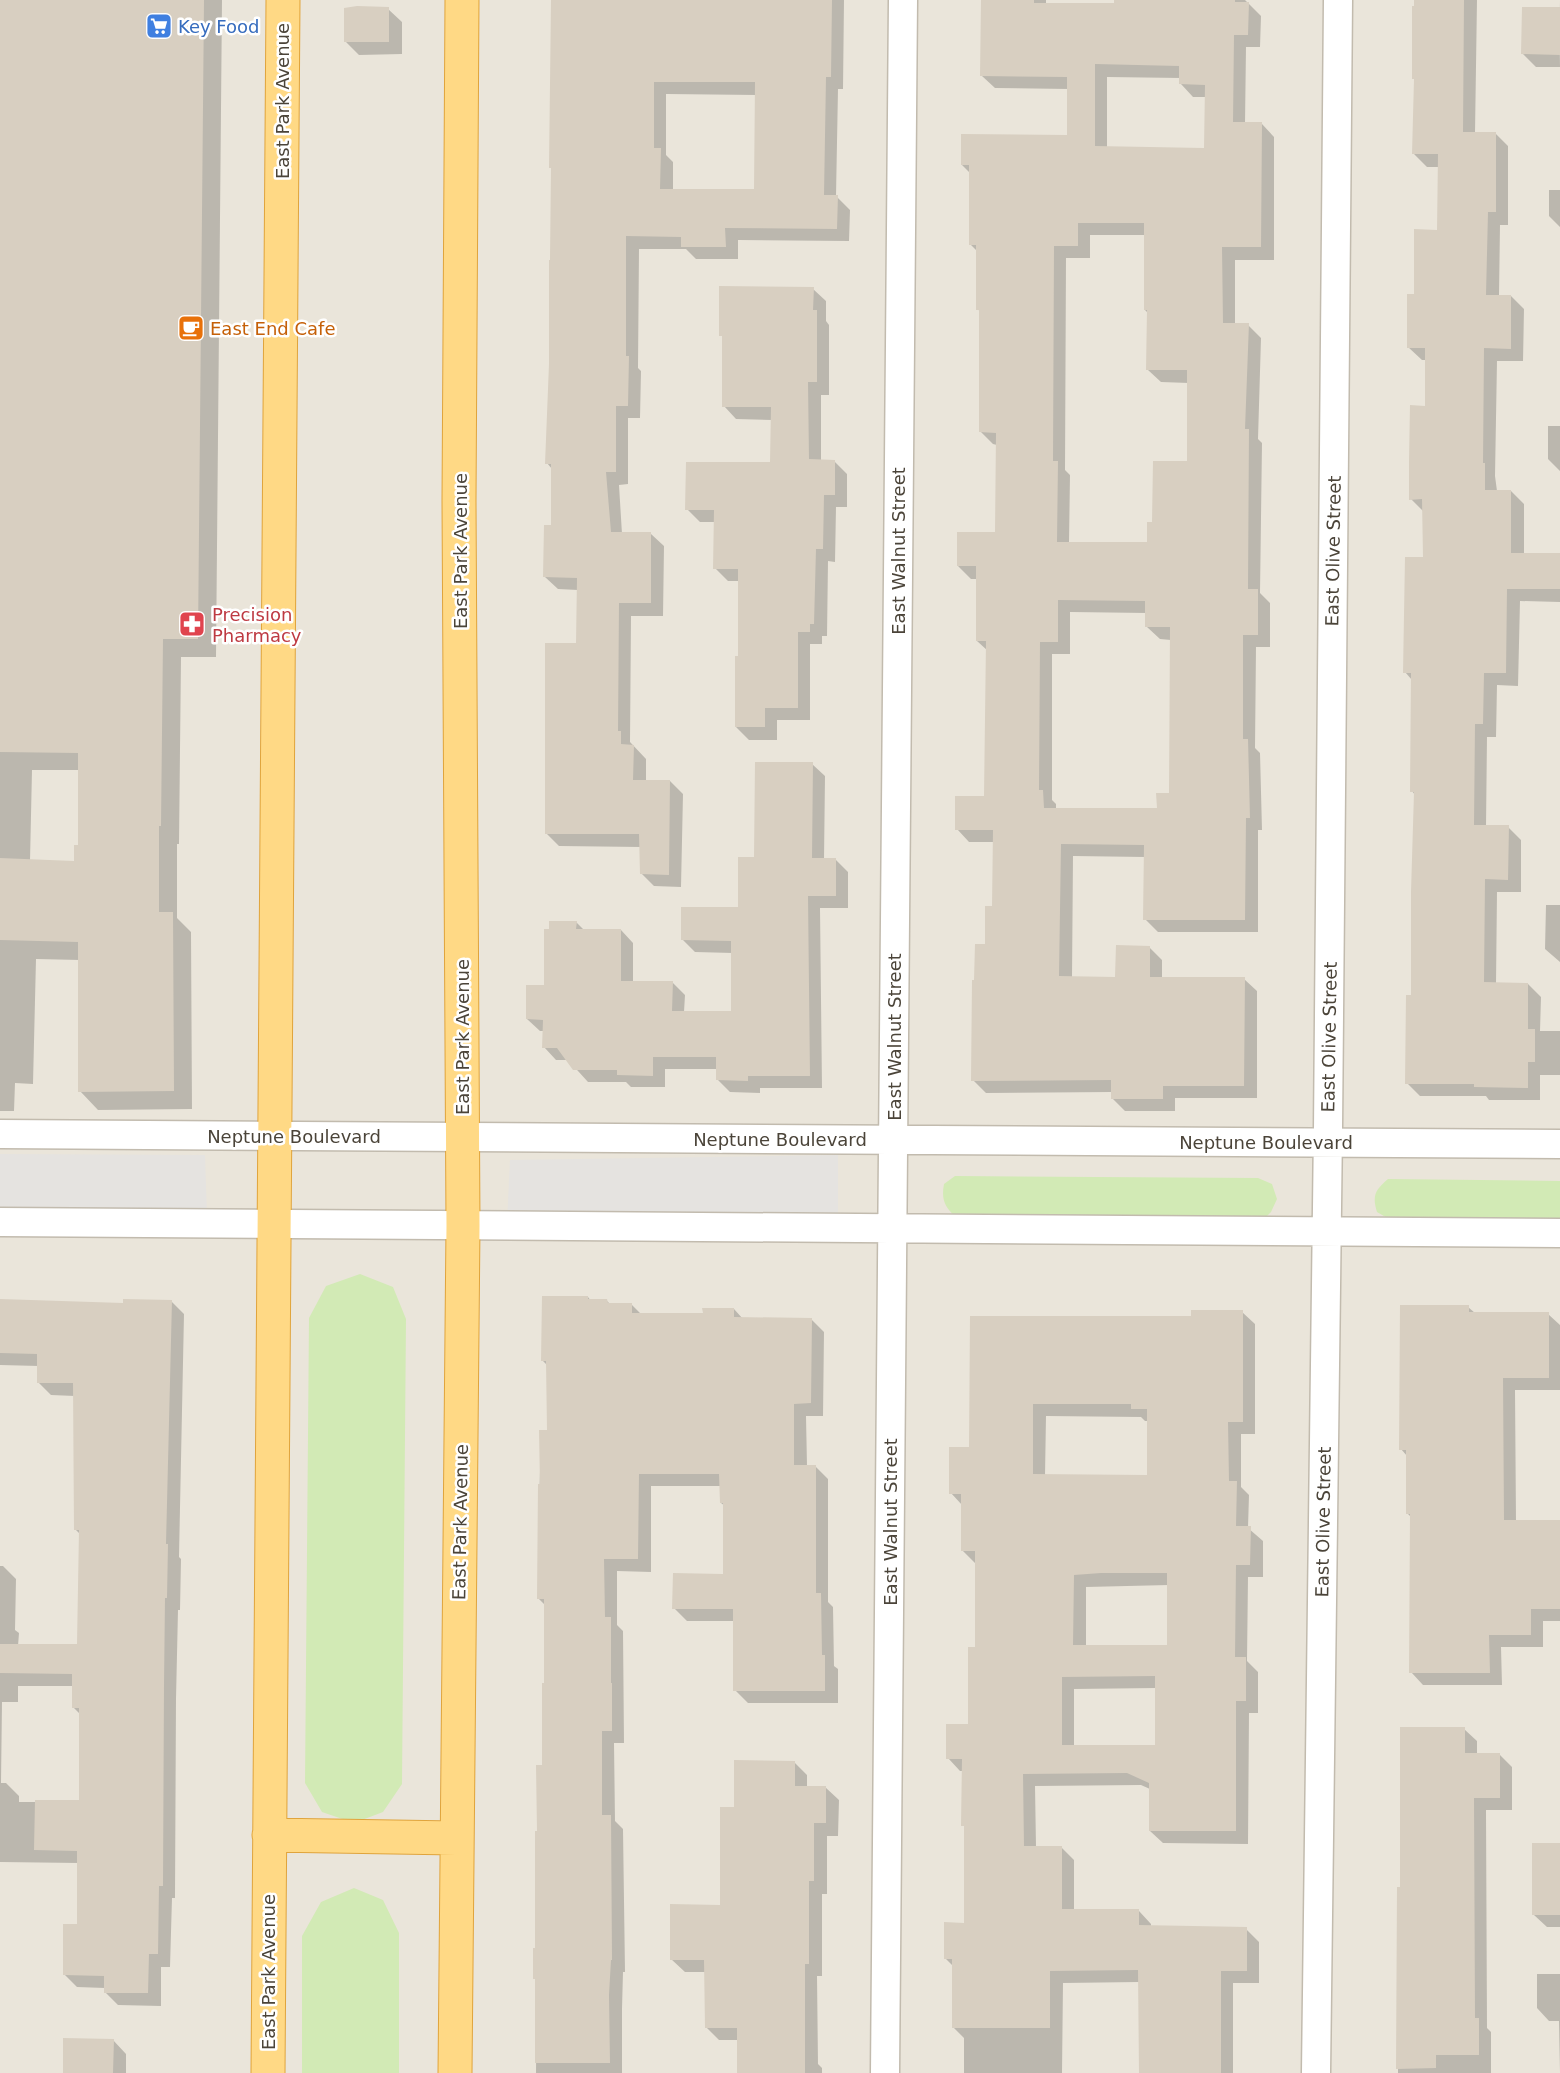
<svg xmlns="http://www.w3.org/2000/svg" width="1560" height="2073" font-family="'DejaVu Sans',sans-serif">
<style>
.residential{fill:#eae5da}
.green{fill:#d2eab5}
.parking{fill:#e5e3e0}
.shadow{fill:#0003;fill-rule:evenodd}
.building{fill:#d8cfc1;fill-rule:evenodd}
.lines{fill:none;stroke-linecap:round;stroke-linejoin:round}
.minor-casing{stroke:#c2bbae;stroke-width:31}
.trunk-casing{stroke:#e0a43c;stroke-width:35}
.minor{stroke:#fff;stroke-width:28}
.trunk{stroke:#ffd985;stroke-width:33}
.labels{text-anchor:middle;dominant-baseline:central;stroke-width:5;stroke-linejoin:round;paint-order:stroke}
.shop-label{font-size:18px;fill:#366cbe;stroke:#fff;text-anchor:start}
.street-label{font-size:18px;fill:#4b4439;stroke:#fff}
.food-label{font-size:18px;fill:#c56008;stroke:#fff;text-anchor:start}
.health-label{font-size:18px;fill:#be3a42;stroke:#fff;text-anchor:start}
</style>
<rect width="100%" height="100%" fill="#f6f3ec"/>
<path class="residential" d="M0 0H1560V2073H0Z"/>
<path class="green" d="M955 1176 1258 1178 1272 1184 1277 1199 1271 1212 1263 1220 956 1217C945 1207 941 1200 944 1184Z
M1388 1179 1560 1181V1221L1389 1219 1377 1212C1372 1196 1375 1190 1388 1179Z
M360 1274 393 1287 406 1319 402 1784 383 1812 354 1823 322 1812 305 1783 309 1318 326 1286Z
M354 1888 383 1900 399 1933V2073H302V1936L321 1902Z"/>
<path class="parking" d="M0 1154 205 1155 207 1216H0Z
M838 1155V1224L507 1222 510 1160Z"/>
<path class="shadow" d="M0 0H222L216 657H181L179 844H177V918L191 932 192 1109 98 1110 80 1091V960L36 959 33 1084 15 1083 14 1111H0ZM32 770H80V846L76 862 30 861Z
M553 0H844L843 89H838L836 196 850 210 849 241 738 240V259H696L686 249H639L638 368 641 371 640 418H628V484L619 485 622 534H651L664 546 663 616H631L630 742 646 759V781H670L683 794 681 887 654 886 641 873V847L559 846 546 833 577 644 578 590 558 589 545 577 552 527V469L547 463 550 364ZM666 94 757 95 756 191 673 190V162L666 155Z
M982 0H1046V4L1115 5 1116 0H1245L1261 16 1260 47H1246L1245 124H1262L1274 137V260H1235V325H1248L1261 338 1258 439 1262 443 1260 593 1270 603V647H1256L1255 748 1260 753 1262 830H1258V932H1158L1145 919V857L1073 856 1072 978 1117 979 1149 947 1162 960V978L1244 979 1257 991V1098H1175V1111H1125L1112 1098V1092L986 1093 973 1080 976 982 986 946 993 907 994 842H969L957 829 986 798 988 651 977 641 978 579H971L958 566 997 533V445L993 444 981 432 980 312 978 309V252L970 244V173L962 165 1069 137V89L995 88 982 76ZM1107 77 1181 78V84L1193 97H1206V150L1107 148ZM1090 235H1146L1145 310 1148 313V370L1161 382 1189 383V462L1154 524 1148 543H1069L1070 475 1065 470 1066 258H1090ZM1070 612 1147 613V627L1160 639 1171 640V795L1158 810 1056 809V804L1052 800V654H1070Z
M1416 0H1477L1475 133H1495L1508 146V225H1500L1499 296H1511L1524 309 1523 361H1497L1495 476 1497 491H1511L1524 504V555H1560V602L1520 601 1518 686 1497 685 1496 737H1487L1486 827H1508L1521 840V892H1497L1496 984H1528L1541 997 1540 1031H1560V1075H1540V1100H1489L1486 1096H1420L1407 1083 1413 996 1415 795 1412 791V680L1405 672 1424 558V512L1411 499 1426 407V360H1422L1408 347 1416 296 1439 231V167H1427L1414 154Z
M1559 0 1560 67H1536L1523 54 1559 9Z
M388 9 402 22V54L359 55 346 42Z
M1549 190H1560V227L1549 216Z
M813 289 826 301V321L829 325V395H821V461H834L847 474V507H836L835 562 828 561 827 636H822V644H810V720H777V740H749L736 727 740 658V581H728L715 568V522H700L687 509 772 463V420L736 419 724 406V338L721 335Z
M1548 426H1560V471L1548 459Z
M812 764 825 776 824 860H836L848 872V908H820L822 1088H760V1093L730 1092 718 1080V1069H665V1087H631L626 1082H588L568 1060H556L544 1047V1031H540L527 1019 545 987 576 922 584 930H621L633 943V982H672L685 995 684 1012H733V953L695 952 683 940 739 908 755 859Z
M1546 905H1560V962L1545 949Z
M588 1297 591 1301H607L611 1305H632L642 1315H704L734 1309 743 1319H811L824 1332 823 1416H806L807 1466H815L828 1479V1602L833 1607 834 1666 838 1669V1703H748L735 1690V1621H687L674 1608 725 1575V1506L721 1503V1486H651V1572L617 1571V1625L623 1631 624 1743H614L615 1821 623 1829 625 1972H623L622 2009V2073H536L538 1832 544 1766 545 1605 538 1598V1550L541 1431H549L548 1366 543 1361Z
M171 1301 184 1314 179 1557 181 1559 180 1610H178L176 1699 175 1898H172L170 1967H161V2006L118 2005 105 1992V1988L77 1987 64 1974 78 1925 79 1863 0 1862V1566H3L16 1579 15 1630 19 1633 18 1646H79L80 1534 75 1529V1396L51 1395 38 1382 39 1366 0 1365V1302L124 1305ZM18 1686H74L73 1707 80 1714V1802H19V1796L6 1783H1L2 1702H18Z
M1468 1307 1475 1313 1548 1314 1560 1325V1390H1515L1516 1522H1560V1621H1543V1647H1501L1502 1685H1423L1411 1672V1517L1407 1513V1456L1401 1449Z
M1242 1312 1255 1324V1434H1241V1487L1249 1495 1248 1528 1263 1541V1577H1248L1247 1661 1258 1672V1713H1249L1248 1844 1163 1843 1150 1831V1789L1141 1785 1035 1786 1036 1847H1061L1074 1860V1910L1139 1911 1151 1924V1926L1246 1929 1259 1942V1983H1233V2073H1140L1139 1982 1063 1983 1062 2073H964V2038L953 2027V1966L945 1958 965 1924 966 1828 963 1825V1771H960L948 1758 969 1726 976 1648 975 1563 962 1550V1505L951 1493 971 1449V1317L1193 1318ZM1046 1416 1141 1417 1145 1421H1149V1477L1045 1476ZM1169 1585 1168 1647 1086 1646V1587ZM1157 1688 1156 1747H1074V1689Z
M1464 1729 1477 1741V1754L1500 1755 1512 1767V1810H1486L1487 2028 1491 2032V2073H1398L1399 1889H1402Z
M794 1762 807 1775V1787H825L839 1800 838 1836H827V1894H822V1976H817L818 2064 822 2068V2073H739V2040H719L706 2027V1972H685L671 1959 722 1906 736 1808Z
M1560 1845V1927H1547L1534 1915Z
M1537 1974H1560V2073L1559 2021H1549L1537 2008Z
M113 2040 126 2054V2073H64Z"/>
<path class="building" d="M0 0H204L198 639H163L161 826H159V912H173L174 1091 78 1092V942L0 940V858L74 861V845H78V753L0 752Z
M551 0H832L831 77H826L824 195H838L837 229 725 228 726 247H681V237L626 236V356H629L628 406H616V472H606L611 532H651V603H619L618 731H621V744L634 745 633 780H670L669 875 640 874 639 834H545V643H576L577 578 543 577 544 525H551V464H545L549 364V260H550L551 168H549ZM654 82H755L754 189H660L661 148H654Z
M981 0H1034V3H1114V0H1235V2H1249L1248 35H1234L1233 122H1262L1261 247H1222L1223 323H1249L1245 429H1249L1248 589H1258V635H1243V739H1248L1250 818H1246L1245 920H1143L1144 845 1061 844 1059 976 1115 977 1116 945 1150 946V977H1245L1244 1086H1163V1099H1111V1080L971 1081 972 980H974L975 944H985V906H992L993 830H955V796H984L986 641H976V566H957V532H995L996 433 979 432V310H976V245H969V165H961V134L1067 135V77L980 76ZM1095 64 1179 66V84L1205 85 1204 148 1095 146ZM1078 223H1144V310H1147L1146 370H1187V461H1153L1152 522H1147V542H1057L1058 461H1053L1054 246H1078ZM1058 600 1145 601V627H1170L1169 793H1156L1157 808H1044L1043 790H1039L1040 642H1058Z
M1414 0H1464L1463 132H1496V212H1488L1486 295H1511V349L1484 348 1483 463H1485V490H1511V553H1560V589H1507L1506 673H1484L1483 724H1475L1474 825H1509L1508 880 1485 879 1484 982 1528 983V1029H1535V1062H1528V1088L1474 1087V1084H1405L1406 995H1411V892L1414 792H1410L1411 673H1403L1405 557H1423L1422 499 1409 500V462L1410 405 1425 406V348H1407V294H1414V229L1437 230 1438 154H1412L1414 79H1412V6H1414Z
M357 6 389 7V42H344V8Z
M1522 7H1560V55L1521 54Z
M719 286 814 287 813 310H817V382H808L809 459 835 460V495H824L823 549H816L814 624H810V632H798V708H765V727H735V656H738V569H713L714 510H685L686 462H770L771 407H722V336H719Z
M755 762H813L812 858H836V896H808L810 1076H748V1081L716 1080V1057H653V1076L617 1075V1070H573L557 1048H542L543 1020 526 1019V985H544V929H549V921H577L576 929H621V981H673L672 1011H731V941L681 940V907H738V857H754Z
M542 1296H588V1299H607L608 1303H632V1313H703L702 1308H734V1317L812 1318 811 1403 794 1404V1465H816V1593H821L822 1655H825V1691H733V1609H672L673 1573 723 1574V1503H720L719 1474H639L638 1559H604L605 1617H611V1683H612V1731H602V1815H611L612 1960H611L609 1995 610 2063H535V1979H533V1948H535V1831H537L536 1765H542V1683H544V1599H537L538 1484H540L539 1430H547L546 1361H541Z
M0 1299 123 1303V1299L172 1300 166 1544H168L167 1598H165L164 1685 163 1886H159L158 1954H149L148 1993H104V1976L63 1975V1924H77V1851L34 1850 35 1800H79V1708H72V1674L0 1673V1644H77L79 1530H74L73 1383H37V1354L0 1353Z
M1400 1305H1469V1312H1549V1378H1503L1504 1520H1560V1609H1531V1635H1489L1490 1673H1409L1410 1514H1406V1450H1399Z
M1191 1310H1243V1422H1228L1229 1481H1237L1236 1526H1251L1250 1565H1236L1235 1657H1246V1701H1236V1831H1149V1783L1127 1773 1023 1774 1024 1846H1062V1909H1139V1925L1247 1927V1971H1221V2073H1139L1138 1970 1050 1971V2028H952V1959H944V1922L964 1923V1826H961L962 1759H946V1724H968V1647H975V1551H961V1494H949V1447H969L970 1316H1191ZM1033 1404H1131V1409H1147V1475L1033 1474ZM1101 1573H1167V1645H1073L1074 1575ZM1155 1676V1745H1062V1677Z
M1400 1727H1465V1753H1500V1798H1474L1475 2018H1479V2055H1436V2068L1396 2069 1397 1887H1400Z
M734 1760 795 1761V1786H826V1823H814V1881H809V1964H805V2073H737V2028H705L704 1960H670V1904L720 1905V1807H734Z
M1532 1843H1560V1915H1532Z
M63 2038 114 2039 113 2073H63Z"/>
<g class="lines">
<defs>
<path id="minor" d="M0 1134 1560 1144
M0 1222 1560 1233
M885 2073 903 0
M1316 2073 1328 1129 1338 0"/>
<path id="trunk" d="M269 1835 456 1838
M268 2073 283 0
M455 2073 463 1226 459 501 462 0"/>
</defs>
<use href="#minor" class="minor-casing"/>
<use href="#trunk" class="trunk-casing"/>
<use href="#minor" class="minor"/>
<use href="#trunk" class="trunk"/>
</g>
<defs>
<symbol id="supermarket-square" viewBox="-11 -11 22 22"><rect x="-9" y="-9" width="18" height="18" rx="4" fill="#3f7fe0" stroke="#fff"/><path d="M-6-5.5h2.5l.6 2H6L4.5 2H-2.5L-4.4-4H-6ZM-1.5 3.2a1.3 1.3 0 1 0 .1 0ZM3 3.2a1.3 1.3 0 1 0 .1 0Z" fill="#fff"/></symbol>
<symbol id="cafe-square" viewBox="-11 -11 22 22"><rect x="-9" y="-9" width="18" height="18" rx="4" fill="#e8710a" stroke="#fff"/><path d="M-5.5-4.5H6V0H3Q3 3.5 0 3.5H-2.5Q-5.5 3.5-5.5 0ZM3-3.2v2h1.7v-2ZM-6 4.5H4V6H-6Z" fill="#fff"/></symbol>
<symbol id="pharmacy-square" viewBox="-11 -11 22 22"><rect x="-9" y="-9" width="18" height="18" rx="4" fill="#e0444e" stroke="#fff"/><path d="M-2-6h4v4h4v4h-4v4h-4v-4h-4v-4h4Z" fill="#fff"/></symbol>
</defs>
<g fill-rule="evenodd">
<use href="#supermarket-square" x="144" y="11" width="30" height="30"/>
<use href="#cafe-square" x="176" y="313" width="30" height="30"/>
<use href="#pharmacy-square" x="177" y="609" width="30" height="30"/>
</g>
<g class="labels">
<g class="shop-label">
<text x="178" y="26">Key Food</text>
</g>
<g class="street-label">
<text transform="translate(282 101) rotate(-90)">East Park Avenue</text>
<text transform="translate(460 551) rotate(-90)">East Park Avenue</text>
<text transform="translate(898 551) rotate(-90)">East Walnut Street</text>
<text transform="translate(1333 551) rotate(-89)">East Olive Street</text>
<text transform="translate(462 1037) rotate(-90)">East Park Avenue</text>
<text transform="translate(894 1037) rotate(-90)">East Walnut Street</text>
<text transform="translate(1329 1037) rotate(-89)">East Olive Street</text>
<text x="294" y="1136">Neptune Boulevard</text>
<text x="780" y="1139">Neptune Boulevard</text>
<text x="1266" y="1142">Neptune Boulevard</text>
<text transform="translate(460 1522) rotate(-89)">East Park Avenue</text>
<text transform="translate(890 1522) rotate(-90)">East Walnut Street</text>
<text transform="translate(1323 1522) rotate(-89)">East Olive Street</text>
<text transform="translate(268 1972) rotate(-90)">East Park Avenue</text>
</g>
<g class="food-label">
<text x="210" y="328">East End Cafe</text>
</g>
<g class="health-label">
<text x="212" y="614">Precision<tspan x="212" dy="21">Pharmacy</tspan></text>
</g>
</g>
</svg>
